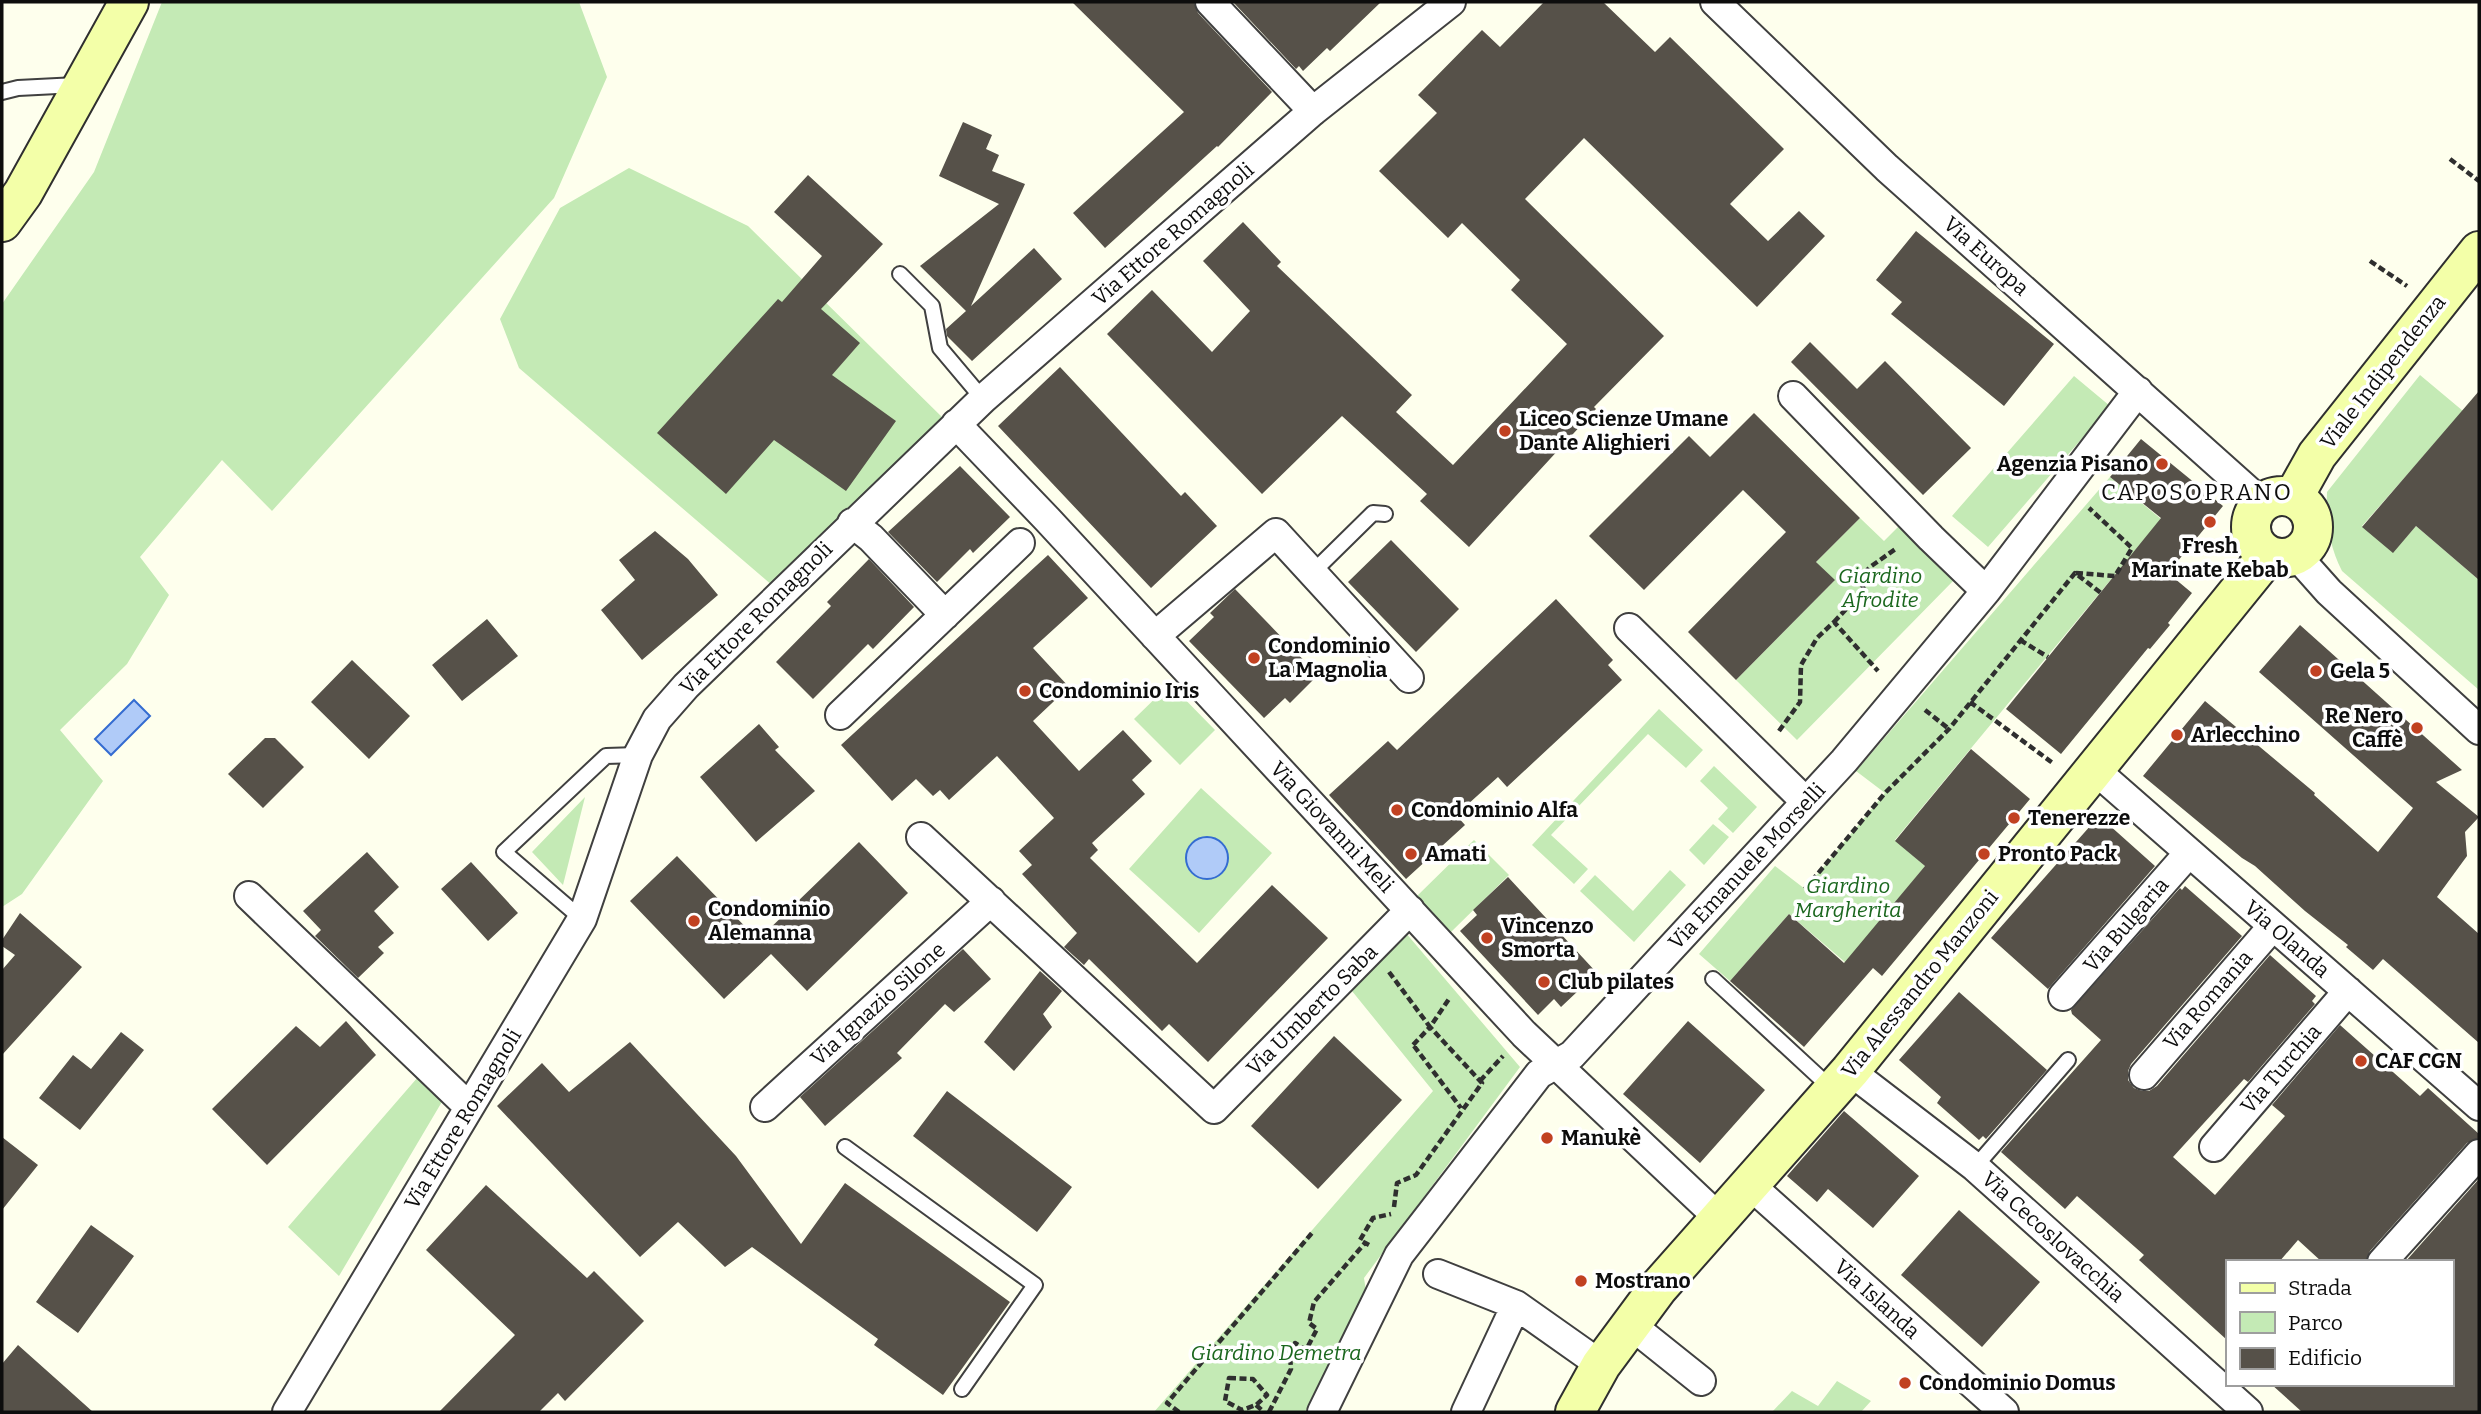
<svg xmlns="http://www.w3.org/2000/svg" width="2481" height="1414" font-family="Bitter,serif">
<style>
.green{fill:#c4eab5}
.water{fill:#b0cbf8;stroke:#346cd1;stroke-width:2}
.building{fill:#565149}
.lines{fill:none;stroke-linecap:round;stroke-linejoin:round}
.lane-casing{stroke:#404040;stroke-width:18}
.street-casing{stroke:#404040;stroke-width:32}
.secondary-casing{stroke:#2f2f2f;stroke-width:42}
.path{stroke:#2f2f2f;stroke-width:4.5;stroke-dasharray:7 3.5;stroke-linecap:butt}
.lane{stroke:#fff;stroke-width:14}
.street{stroke:#fff;stroke-width:28}
.secondary{stroke:#f3ffa8;stroke-width:38}
.poi-dot{fill:#c14121;stroke:#fff;stroke-width:2.5}
.labels{text-anchor:middle;dominant-baseline:central;stroke-width:7;stroke-linejoin:round;paint-order:stroke}
.street-label{font-size:21px;fill:#0d0d0d;stroke:#fff}
.poi-label{font-size:21px;font-weight:bold;fill:#0d0d0d;stroke:#fff;text-anchor:start}
.park-label{font-size:21px;font-style:italic;fill:#1b671e;stroke:#fff}
.neighbourhood-label{font-size:23px;letter-spacing:2px;fill:#0d0d0d;stroke:#fff}
</style>
<rect width="100%" height="100%" fill="#feffed"/>
<path class="green" d="M162 2H579L607 77 554 198 272 511 222 460 140 557 169 595 127 664 60 730 103 781 22 894 2 907V304L94 172Z
M629 168 748 226 944 419 773 586 519 368 500 319 560 208Z
M2420 375 2463 411 2362 526 2393 552 2416 526 2479 580V690L2342 571C2329 545 2326 522 2327 492Z
M2074 376 2110 406 1988 547 1952 516Z
M2110 477 2161 519 1895 840 1925 866 1846 963 1789 914 1730 981 1699 954 1775 866 1805 889 1885 793 1856 771Z
M1860 518 1884 541 1899 526 1954 580 1797 740 1736 680 1834 581 1816 562Z
M1170 684 1215 730 1180 765 1134 719Z
M1659 709 1703 750 1686 768 1648 734 1551 835 1588 869 1574 884 1532 845Z
M1714 766 1757 807 1733 833 1718 819 1728 808 1700 781Z
M1201 788 1272 853 1199 933 1129 869Z
M585 797 563 885 532 852Z
M1713 824 1729 837 1704 865 1689 850Z
M1474 840 1509 875 1451 932 1416 897Z
M1670 870 1686 885 1634 942 1580 891 1595 875 1633 911Z
M1405 932 1520 1067 1364 1278 1367 1298 1305 1412H1154L1433 1091 1352 991Z
M418 1077 443 1100 339 1276 288 1227Z
M1837 1381 1871 1401 1861 1412H1772L1792 1391 1818 1406Z"/>
<path class="water" d="M134 700 150 716 111 755 95 739Z
M1186 858a21 21 0 1 1 42 0a21 21 0 1 1-42 0Z"/>
<path class="building" d="M1072 2H1194L1198 13 1272 92 1218 147 1217 146 1105 248 1073 213 1184 112Z
M1233 2H1381L1330 51 1327 48 1303 71 1299 66 1296 69Z
M1544 2H1603L1655 52 1670 37 1784 149 1730 204 1768 241 1799 211 1825 236 1757 307 1584 138 1525 199 1664 336 1594 407 1596 409 1469 547 1420 501 1427 494 1342 416 1262 494 1107 334 1152 290 1212 352 1250 311 1203 261 1243 222 1281 262 1277 266 1412 395 1396 412 1453 465 1567 344 1511 290 1520 280 1462 223 1448 238 1379 171 1437 113 1418 95 1482 30 1500 47Z
M963 122 992 135 986 149 999 155 992 171 1025 184 971 306 1034 248 1062 279 972 361 947 336 946 329 966 311 920 266 999 204 939 176Z
M808 175 883 244 821 309 860 343 832 375 896 421 846 491 774 440 726 494 657 433 778 299 782 302 822 256 774 212Z
M1916 231 2054 344 2004 406 1891 314 1902 302 1876 280Z
M1810 342 1857 389 1885 361 1971 448 1923 495 1791 362Z
M1060 367 1181 496 1185 492 1217 526 1151 588 998 426Z
M2479 391V580L2416 526 2393 553 2362 527Z
M1754 413 1860 518 1816 562 1835 580 1736 680 1688 632 1786 532 1743 490 1644 590 1589 536 1689 436 1710 457Z
M2141 439 2223 506 2168 573 2192 593 2168 623 2170 625 2150 649 2148 648 2061 754 2006 709 2161 518 2110 477Z
M960 466 1010 517 973 553 970 549 937 582 888 532Z
M655 531 688 559 718 595 642 660 601 610 635 580 619 560Z
M1391 540 1459 609 1416 652 1348 582Z
M1048 555 1088 598 1033 648 1069 687 1033 721 1079 771 1123 730 1152 761 1132 780 1145 794 1092 843 1098 850 1090 858 1197 963 1272 885 1328 938 1208 1062 1169 1024 1162 1031 1089 959 1084 965 1064 947 1077 933 1022 874 1032 865 1019 851 1054 818 997 756 949 800 940 790 933 796 916 779 892 801 841 745Z
M869 559 914 607 873 649 868 644 813 699 776 662 831 606 827 602Z
M1235 589 1318 675 1290 703 1285 698 1264 718 1189 641 1214 617 1210 613Z
M1556 599 1613 660 1608 665 1622 680 1507 787 1498 777 1456 815 1465 825 1406 879 1329 795 1388 741 1397 750Z
M487 619 518 656 462 701 432 665Z
M2300 625 2462 770 2436 782 2479 817 2465 832 2467 856 2437 897 2479 934V1043L2383 959 2373 970 2346 947 2348 945 2305 911 2255 866 2242 858 2143 776 2205 701 2315 793 2314 795 2378 852 2413 808 2259 672Z
M352 660 410 716 369 759 311 702Z
M759 724 779 747 775 750 815 791 756 842 700 777Z
M265 738H275L304 767 263 808 228 774Z
M1971 749 2030 799 1882 976 1873 968 1804 1047 1730 981 1789 914 1844 963 1925 866 1895 841Z
M2099 816 2155 866 2048 989 1991 938Z
M859 842 908 893 807 991 771 954 724 999 630 901 677 856 758 940Z
M367 852 399 887 374 911 394 933 378 947 384 953 358 978 315 936 321 930 303 911Z
M471 862 518 913 488 941 441 889Z
M1508 877 1597 973 1561 1007 1554 999 1538 1015 1460 931 1477 915 1473 910Z
M2185 886 2242 936 2131 1064 2128 1071V1080L2134 1088 2142 1091H2149L2157 1086 2270 955 2316 996 2312 1001 2315 1004 2248 1082 2244 1079 2173 1157 2215 1195 2285 1116 2272 1105 2340 1025 2420 1096 2428 1088 2479 1134V1138L2467 1143 2370 1251 2366 1262H2322L2298 1240 2279 1262H2227V1340L2139 1260 2144 1255 2077 1196 2065 1209 2001 1152 2101 1040 2072 1014 2071 1010 2180 888 2182 890Z
M20 913 82 967 2 1055V970L15 955 2 946V940Z
M963 949 991 979 954 1012 945 1004 897 1053 902 1058 825 1126 800 1097Z
M1040 971 1062 991 1043 1014 1052 1027 1014 1071 984 1042Z
M1959 992 2047 1070 1986 1139 1983 1136 1979 1140 1937 1103 1941 1097 1899 1060Z
M346 1021 376 1055 267 1165 212 1109 296 1026 320 1047Z
M1688 1021 1765 1090 1700 1163 1623 1094Z
M121 1032 144 1050 80 1130 39 1098 73 1055 91 1069Z
M1334 1036 1402 1100 1318 1189 1251 1126Z
M630 1042 736 1156 801 1244 845 1183 1010 1302 943 1395 874 1345 878 1339 752 1247 725 1267 678 1222 640 1257 497 1106 542 1063 569 1092Z
M947 1091 1072 1187 1037 1232 913 1136Z
M1844 1111 1919 1176 1873 1228 1828 1189 1817 1202 1787 1176Z
M2 1137 38 1165 2 1210Z
M2479 1179V1412H2302L2271 1384H2451V1262H2405Z
M486 1185 587 1278 594 1271 644 1321 565 1401 558 1393 539 1412H439L515 1335 426 1250Z
M1959 1210 2040 1282 1982 1347 1901 1275Z
M91 1225 134 1256 78 1333 36 1302Z
M18 1345 64 1386 93 1412H2V1364Z"/>
<g class="lines">
<defs>
<path id="lane" d="M2 92 18 88 77 85
M900 274 932 306 940 348 983 399
M1312 573 1373 513 1385 514
M582 919 504 852 606 756 638 755
M1713 979 1832 1089
M845 1147 1035 1285 962 1389
M1975 1167 2068 1060"/>
<path id="street" d="M1210 2 1313 111
M1715 2 1887 168 2263 504
M1793 396 1931 538 1986 591
M956 424 1047 519 1524 1034 1720 1219
M852 523 871 538 945 615
M2296 555 2329 592 2479 730
M1629 628 1806 802
M1155 636 1276 533 1409 678
M840 715 1020 543
M2095 770 2479 1106
M921 837 1214 1109 1410 910
M249 896 469 1107
M2063 996 2188 854
M1850 1071 1975 1167 2248 1412
M2144 1075 2273 926
M765 1107 991 901
M2214 1147 2348 991
M1750 1185 2004 1412
M2382 1262 2479 1154
M1438 1274 1516 1305 1601 1365
M1631 1325 1701 1381
M287 1412 582 919 638 755 657 719 686 686 983 399 1313 111 1451 2
M1322 1412 1399 1255 1539 1074 1572 1055 1844 761 1986 591 2138 391
M1466 1412 1516 1305"/>
<path id="secondary" d="M2 222 23 193 129 2
M2251 527a31 31 0 1 1 62 0a31 31 0 1 1-62 0Z
M2293 498 2317 455 2479 251
M1575 1412 1601 1365 1658 1288 1850 1071 2268 555"/>
</defs>
<use href="#lane" class="lane-casing"/>
<use href="#street" class="street-casing"/>
<use href="#secondary" class="secondary-casing"/>
<path class="path" d="M2450 159 2479 181
M2370 261 2407 286
M2076 573 2115 576 2132 548 2089 508
M1834 622 1864 590 1860 578 1870 567 1897 548
M2020 640 2048 657
M1970 702 2054 764
M1925 710 1949 729
M1779 731 1800 702 1801 665 1817 638 1834 622 1878 671
M1805 889 1885 793 1949 729 2075 573 2101 593
M1389 972 1430 1027 1449 999
M1414 1046 1461 1108
M1480 1081 1503 1056
M1394 1207 1397 1183 1416 1175 1482 1083 1430 1027 1413 1045
M1369 1245 1360 1240 1373 1218 1391 1214
M1229 1378 1253 1379 1267 1395 1256 1405 1242 1410 1225 1401Z
M1256 1405 1264 1412
M1179 1412 1167 1403 1312 1233
M1269 1412 1291 1369 1290 1355 1294 1353 1295 1343 1306 1350 1317 1329 1309 1323 1314 1302 1365 1243"/>
<use href="#lane" class="lane"/>
<use href="#street" class="street"/>
<use href="#secondary" class="secondary"/>
</g>
<g class="poi-dot">
<circle cx="1505" cy="431" r="7"/>
<circle cx="2162" cy="464" r="7"/>
<circle cx="2210" cy="522" r="7"/>
<circle cx="1254" cy="658" r="7"/>
<circle cx="2316" cy="671" r="7"/>
<circle cx="1025" cy="691" r="7"/>
<circle cx="2417" cy="728" r="7"/>
<circle cx="2177" cy="735" r="7"/>
<circle cx="1397" cy="810" r="7"/>
<circle cx="2014" cy="818" r="7"/>
<circle cx="1411" cy="854" r="7"/>
<circle cx="1984" cy="854" r="7"/>
<circle cx="694" cy="921" r="7"/>
<circle cx="1487" cy="938" r="7"/>
<circle cx="1544" cy="982" r="7"/>
<circle cx="2361" cy="1061" r="7"/>
<circle cx="1547" cy="1138" r="7"/>
<circle cx="1581" cy="1281" r="7"/>
<circle cx="1905" cy="1383" r="7"/>
</g>
<g class="labels">
<g class="street-label">
<text transform="translate(1173 234) rotate(-41)">Via Ettore Romagnoli</text>
<text transform="translate(1986 256) rotate(42)">Via Europa</text>
<text transform="translate(2383 372) rotate(-52)">Viale Indipendenza</text>
<text transform="translate(756 618) rotate(-45)">Via Ettore Romagnoli</text>
<text transform="translate(1332 827) rotate(47)">Via Giovanni Meli</text>
<text transform="translate(1747 866) rotate(-47)">Via Emanuele Morselli</text>
<text transform="translate(2126 925) rotate(-49)">Via Bulgaria</text>
<text transform="translate(2287 939) rotate(41)">Via Olanda</text>
<text transform="translate(1920 984) rotate(-51)">Via Alessandro Manzoni</text>
<text transform="translate(2208 1000) rotate(-49)">Via Romania</text>
<text transform="translate(878 1004) rotate(-42)">Via Ignazio Silone</text>
<text transform="translate(1312 1010) rotate(-45)">Via Umberto Saba</text>
<text transform="translate(2281 1069) rotate(-49)">Via Turchia</text>
<text transform="translate(463 1119) rotate(-59)">Via Ettore Romagnoli</text>
<text transform="translate(2053 1237) rotate(42)">Via Cecoslovacchia</text>
<text transform="translate(1877 1299) rotate(42)">Via Islanda</text>
</g>
<g class="poi-label">
<text x="1519" y="419">Liceo Scienze Umane<tspan x="1519" dy="24">Dante Alighieri</tspan></text>
<text x="2148" y="464" text-anchor="end">Agenzia Pisano</text>
<text x="2210" y="546" text-anchor="middle">Fresh<tspan x="2210" dy="24">Marinate Kebab</tspan></text>
<text x="1268" y="646">Condominio<tspan x="1268" dy="24">La Magnolia</tspan></text>
<text x="2330" y="671">Gela 5</text>
<text x="1039" y="691">Condominio Iris</text>
<text x="2403" y="716" text-anchor="end">Re Nero<tspan x="2403" dy="24">Caffè</tspan></text>
<text x="2191" y="735">Arlecchino</text>
<text x="1411" y="810">Condominio Alfa</text>
<text x="2028" y="818">Tenerezze</text>
<text x="1425" y="854">Amati</text>
<text x="1998" y="854">Pronto Pack</text>
<text x="708" y="909">Condominio<tspan x="708" dy="24">Alemanna</tspan></text>
<text x="1501" y="926">Vincenzo<tspan x="1501" dy="24">Smorta</tspan></text>
<text x="1558" y="982">Club pilates</text>
<text x="2375" y="1061">CAF CGN</text>
<text x="1561" y="1138">Manukè</text>
<text x="1595" y="1281">Mostrano</text>
<text x="1919" y="1383">Condominio Domus</text>
</g>
<g class="park-label">
<text x="1880" y="576">Giardino<tspan x="1880" dy="24">Afrodite</tspan></text>
<text x="1848" y="886">Giardino<tspan x="1848" dy="24">Margherita</tspan></text>
<text x="1276" y="1353">Giardino Demetra</text>
</g>
<g class="neighbourhood-label">
<text x="2197" y="492">CAPOSOPRANO</text>
</g>
</g>
<rect width="2481" height="1414" fill="none" stroke="#0d0d0d" stroke-width="7"/>
<rect x="2226" y="1260" width="228" height="126" fill="#ffffff" stroke="#9e9e9e" stroke-width="2"/>
<rect x="2240" y="1283" width="35" height="10" fill="#f3ffa8" stroke="#9e9e9e" stroke-width="2"/>
<text x="2288" y="1295" font-size="21" fill="#0d0d0d">Strada</text>
<rect x="2240" y="1312" width="35" height="21" fill="#c4eab5" stroke="#9e9e9e" stroke-width="2"/>
<text x="2288" y="1330" font-size="21" fill="#0d0d0d">Parco</text>
<rect x="2240" y="1348" width="35" height="21" fill="#565149" stroke="#9e9e9e" stroke-width="2"/>
<text x="2288" y="1365" font-size="21" fill="#0d0d0d">Edificio</text>
</svg>
